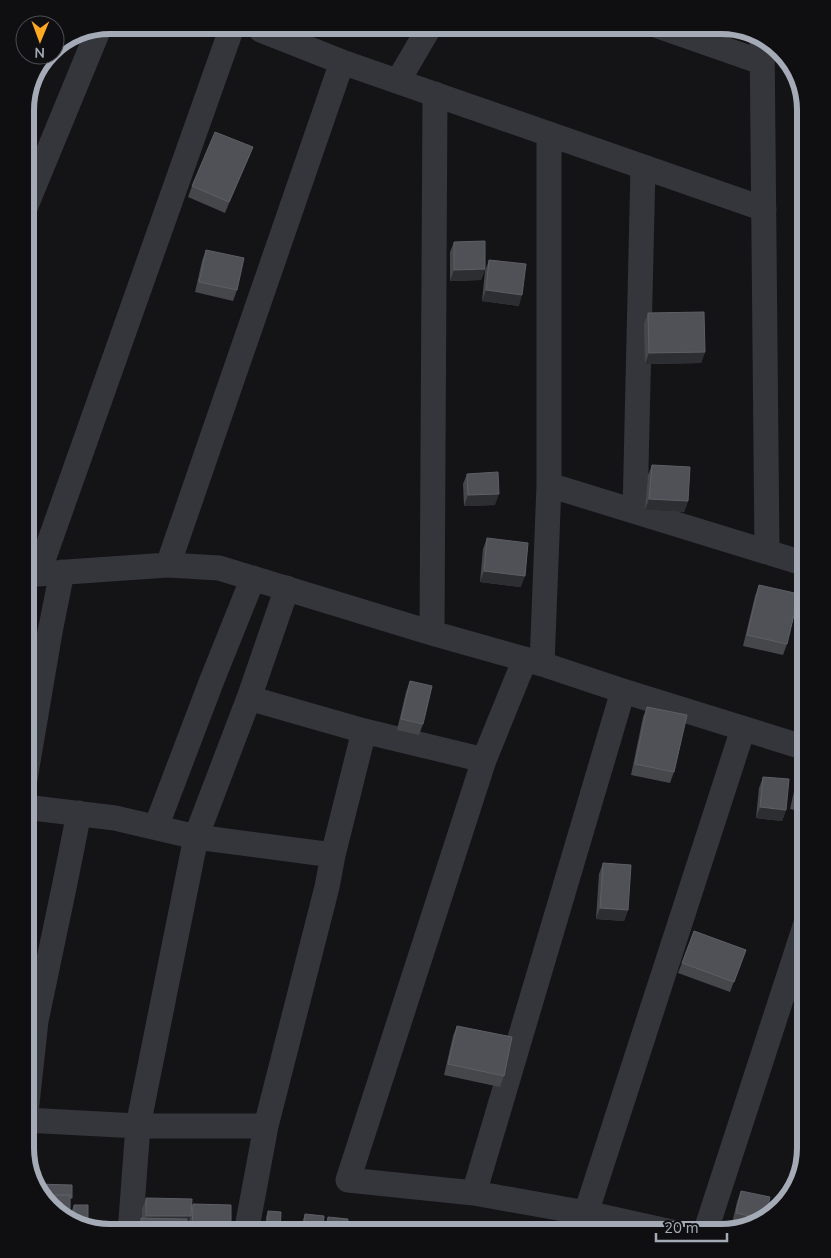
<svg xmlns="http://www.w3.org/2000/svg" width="831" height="1258" font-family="'Nunito Sans',sans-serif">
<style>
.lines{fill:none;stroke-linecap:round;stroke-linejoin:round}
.minor{stroke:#34363b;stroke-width:25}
.wall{fill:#45474b}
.shaded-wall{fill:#2d2e31}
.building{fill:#4f5157;stroke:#5d5f66}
.rim{fill:none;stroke:#a4abb7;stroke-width:6}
</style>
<rect width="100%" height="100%" fill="#141416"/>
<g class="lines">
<path class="minor" d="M658 26 761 62
M261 30 342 62 764 209
M762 37 767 552
M398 81 429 28
M25 208 98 31
M549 485 806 564
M635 511 643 167
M168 565 342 62
M25 572 38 574 168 565 219 568 432 633 542 664 623 691 806 748
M38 574 231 30
M432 633 435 94
M525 659 484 760 348 1180 474 1193 586 1213 676 1233
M542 664 549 485V134
M249 698 287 588
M364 731 484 760
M25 779 50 632 62 572
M25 807 115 818 196 837 333 855 327 887 266 1126 246 1233
M156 827 212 680 253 578
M25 1120 138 1126H266
M25 1122 36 1021 65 883 79 813
M474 1193 623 691
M586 1213 743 729
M130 1233 138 1126 196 837 249 698 364 731 333 855
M705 1233 806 923"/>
</g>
<path class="wall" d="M253 147 225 213 188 197 192 186Z
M454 242 485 269 481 280 450 281V252Z
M206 250 237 290 233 301 195 292 202 261Z
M489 260 519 306 482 301 485 271Z
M648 313 705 352 701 363 645 364 644 324Z
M652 465 688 501 684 512 645 510 648 475Z
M467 474 495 505 464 506 463 484Z
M487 538 521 587 480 582 483 549Z
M759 585 787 644 783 655 743 646 755 596Z
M410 681 423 724 419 735 397 730 406 692Z
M805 681H806V708L798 706Z
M647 707 674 772 670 783 631 775 643 717Z
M802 763 806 764V813L790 809 798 774Z
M763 777 786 810 782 821 756 818 759 788Z
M603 863 628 910 624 921 596 919 599 874Z
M694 931 746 950 730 992 678 973Z
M457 1026 504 1076 500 1087 444 1075 453 1036Z
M741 1191 765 1219 763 1222 745 1227 732 1223 737 1202Z
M146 1198 191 1208 193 1204 230 1233H189V1223L187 1227V1233H137V1229L141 1218H142V1209Z
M74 1205 86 1223H72V1210Z
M268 1211 280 1233H265L266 1217Z
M305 1214 323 1233H300L301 1225Z
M328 1217 347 1233H323L324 1228Z
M286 1222 298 1233H284V1227Z"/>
<path class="shaded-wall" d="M253 147 249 158 225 213 229 202Z
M485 269 481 280 450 281 454 270Z
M486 290 522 295 519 306 482 301Z
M705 352 701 363 645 364 649 353Z
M499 494 495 505 464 506 468 495Z
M649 499 688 501 684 512 645 510Z
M484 571 525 576 521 587 480 582Z
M760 807 786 810 782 821 756 818Z
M600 908 628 910 624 921 596 919Z
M58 1212H70L67 1221Z
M146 1216H191L187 1227H142Z
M74 1217 88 1218 86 1223H72Z
M192 1231 231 1232 230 1233H192Z"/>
<path class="building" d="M215 132 253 147 229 202 192 186Z
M485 241V269L454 270V242Z
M206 250 244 258 237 290 199 282Z
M489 260 526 264 522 295 486 290Z
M704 312 705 352 649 353 648 313Z
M652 465 690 467 688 501 649 499Z
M498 472 499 494 468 495 467 474Z
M487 538 528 543 525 576 484 571Z
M759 585 799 594 787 644 747 635Z
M410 681 432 686 423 724 401 719Z
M805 681H806V702L800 700Z
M647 707 687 715 674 772 635 764Z
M802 763 806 764V802L794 798Z
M763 777 789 779 786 810 760 807Z
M603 863 631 865 628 910 600 908Z
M694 931 746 950 734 982 682 963Z
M457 1026 512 1037 504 1076 448 1064Z
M35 1184 72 1185V1198H70V1195H41L36 1190Z
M741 1191 770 1197 765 1219 736 1213Z
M41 1195H70V1212H58Z
M146 1198 192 1199 191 1216H146Z
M193 1204 231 1205V1232L192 1231Z
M74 1205H88V1218L74 1217Z
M268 1211 281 1212 280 1233H267Z
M305 1214 324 1216 323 1233H303Z
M328 1217 348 1219 347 1233H326Z
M141 1218 187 1219V1233H141Z
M286 1222 299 1223 298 1233H285Z
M350 1227 362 1228V1233H349Z
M365 1228 395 1230 394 1233H365Z"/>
<path d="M0 0H831V1258H0ZM110 34H721A76 76 0 0 1 797 110V1148A76 76 0 0 1 721 1224H110A76 76 0 0 1 34 1148V110A76 76 0 0 1 110 34Z" fill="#0f0f11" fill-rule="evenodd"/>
<path class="rim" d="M110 34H721A76 76 0 0 1 797 110V1148A76 76 0 0 1 721 1224H110A76 76 0 0 1 34 1148V110A76 76 0 0 1 110 34Z"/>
<g transform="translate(40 40) rotate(181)"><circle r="24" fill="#0f0f11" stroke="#4b4d53"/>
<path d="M0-4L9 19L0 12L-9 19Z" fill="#ffa922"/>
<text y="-8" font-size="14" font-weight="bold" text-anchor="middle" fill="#a4abb7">N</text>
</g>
<path d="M656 1233v8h71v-8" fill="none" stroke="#a4abb7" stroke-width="2.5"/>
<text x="664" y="1233" font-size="15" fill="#a4abb7" stroke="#0f0f11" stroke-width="4" paint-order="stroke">20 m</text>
</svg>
